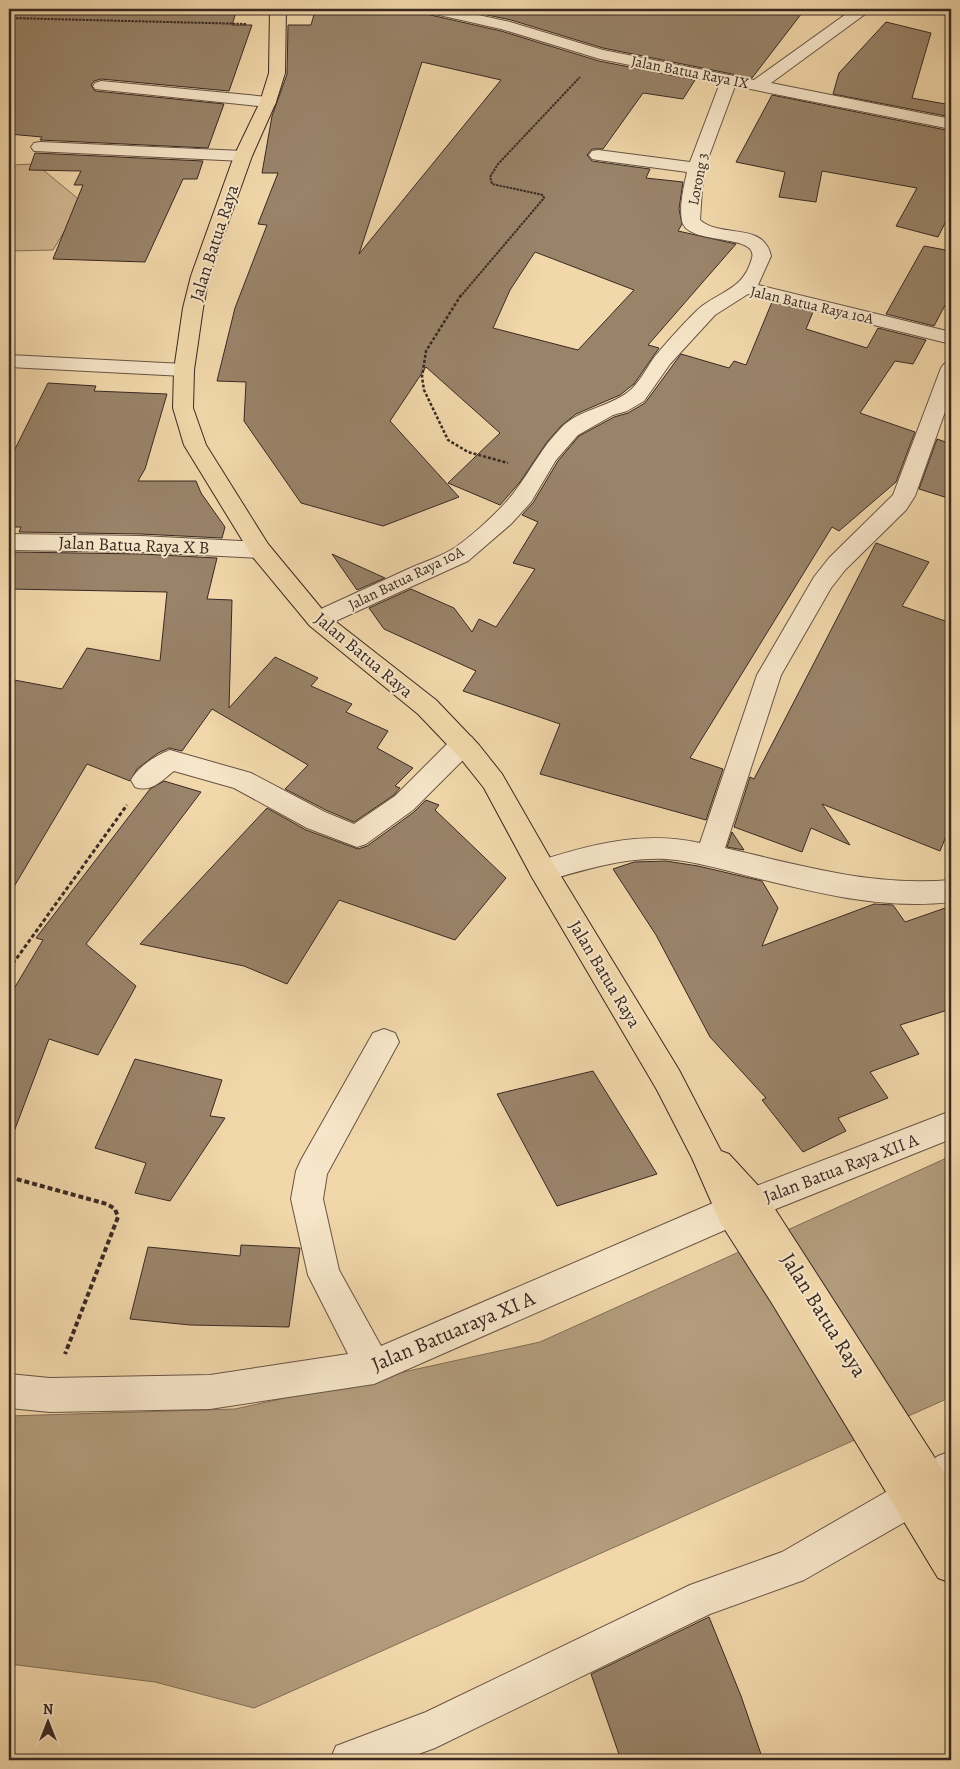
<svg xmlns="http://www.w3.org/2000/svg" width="960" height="1769" font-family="Alegreya,serif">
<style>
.green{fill:#d2b993;stroke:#86715b}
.water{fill:#b29c7c;stroke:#826e58}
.building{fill:#998369;stroke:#392923;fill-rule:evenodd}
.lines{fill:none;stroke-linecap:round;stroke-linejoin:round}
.minor-casing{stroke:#675445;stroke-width:2}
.major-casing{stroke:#392923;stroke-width:2}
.path-far3{stroke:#392923;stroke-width:2;stroke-dasharray:2.5 1;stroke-linecap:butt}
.path-far2{stroke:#392923;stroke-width:2.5;stroke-dasharray:3 2;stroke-linecap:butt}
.path-far1{stroke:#392923;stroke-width:3;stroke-dasharray:4 2.5;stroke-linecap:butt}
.path{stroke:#392923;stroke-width:4;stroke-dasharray:5 3;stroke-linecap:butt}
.minor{fill:#f6e5c8;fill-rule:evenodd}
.major{fill:#f1d7aa;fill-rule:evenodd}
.labels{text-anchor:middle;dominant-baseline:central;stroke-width:4;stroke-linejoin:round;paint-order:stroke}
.far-street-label{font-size:15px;fill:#392923;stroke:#f6e5c8}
.street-label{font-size:18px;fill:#392923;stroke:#f6e5c8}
.near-street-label{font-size:21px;fill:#392923;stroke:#f6e5c8}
</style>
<rect width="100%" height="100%" fill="#f1d7aa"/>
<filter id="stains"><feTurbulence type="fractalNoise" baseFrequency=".004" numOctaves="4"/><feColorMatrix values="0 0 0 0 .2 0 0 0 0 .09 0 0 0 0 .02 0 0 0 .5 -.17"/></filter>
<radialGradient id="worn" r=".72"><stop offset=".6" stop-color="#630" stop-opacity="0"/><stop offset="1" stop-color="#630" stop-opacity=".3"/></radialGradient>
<path class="green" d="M36 164 82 202 53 250 9 251V165Z"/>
<path class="water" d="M951 1156V1397L254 1708 155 1682 9 1664V1416L235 1409 540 1342Z"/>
<path class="building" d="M9 9H237L232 25H252L229 91 101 79 94 81 91 85 95 91 224 104 208 148 40 140 42 137 9 134Z
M339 9H422L426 14 501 31 599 61 695 80 683 99 643 93 603 149H592L587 155 592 161 650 169 646 178 683 182 679 209 682 224 678 231 736 244 648 345 659 348 634 384 620 395 576 414 561 426 547 442 520 482 500 505 448 483 500 433 426 367 390 421 459 497 383 526 301 503 244 421 246 382 217 381 235 308 267 225 258 224 278 173H262L272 116 287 74 288 25H311L315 11 339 12ZM422 62 501 80 359 254ZM535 252 634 290 578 350 493 328 510 290Z
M459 9H805L752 78 603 48 511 20Z
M886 22 931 33 912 98 951 105V117L833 94 839 73Z
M772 95 951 131V211L938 237 896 226 917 188 822 171 816 202 779 197 785 172 736 162Z
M35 153 203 161 197 179H183L145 262 53 259 83 185H74L81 171 29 170Z
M924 246 951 251V294L934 326 886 314Z
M772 302 813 312 806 329 867 348 878 328 926 340 913 364 895 361 860 413 915 432 896 482 839 531 832 527 690 758 723 769 706 820 540 774 560 724 463 691 476 671 384 629 369 608 411 589 454 608 472 632 479 619 496 627 535 569 513 563 538 522 522 515 533 503 558 461 579 436 614 417 628 413 645 403 681 354 729 368 734 361 746 365Z
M48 383 96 386 94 391 167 394 145 469 138 481H196L201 493 225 527 222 538 141 534 19 532 21 527H9V461Z
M937 439 951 444V499L919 489Z
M876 543 929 562 902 606 951 623V824L940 851 822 804 850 845 811 828 802 852 734 827 750 777 754 779Z
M13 552 141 554 217 558 207 599 232 600 229 708 275 657 318 678 311 686 352 704 346 712 388 731 377 748 413 768 395 786 400 788 394 795 354 822 326 810 285 789 308 765 212 709 182 751 169 748 158 753 137 769 130 781 87 764 9 895V679L62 689 87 648 160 661 167 592 9 589V564Z
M332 554 385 578 357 590Z
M164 781 201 792 86 944 136 986 98 1055 49 1039 12 1137H9V997L43 940 36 938 150 789Z
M426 800 439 805 435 810 506 878 455 940 339 900 287 984 244 966 140 944 267 808 306 830 358 849 367 846 414 812Z
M732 832 744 850 727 847Z
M666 861 698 866 762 881 778 908 762 946 874 904 893 905 905 922 951 906V1009L900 1025 919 1054 870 1072 888 1098 838 1118 846 1131 803 1152 762 1100 766 1098 710 1037 656 935 613 869 634 862Z
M135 1059 222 1080 210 1116 225 1118 170 1201 135 1193 146 1163 95 1148Z
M593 1071 657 1174 557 1206 497 1094Z
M241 1245 300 1248 289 1327 190 1325 130 1319 148 1247 240 1256Z
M709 1617 741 1696 763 1760H621L591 1674Z"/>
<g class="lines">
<defs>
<path id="minor" d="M424 9H451L510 22 603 50 754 80 853 9H870L868 12 771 83 951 119V129L735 86 706 164 702 189 700 220C722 239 763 221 771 256L758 285 951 332V344L748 294 715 315 670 364 644 401 627 411 613 415 578 435 556 460 531 502 511 524 468 561 318 629 310 626 306 620 310 614C342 599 374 585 406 570 421 563 437 558 451 550 468 540 503 508 515 491 532 469 541 448 562 427 580 409 609 407 628 392 638 385 646 369 653 359 663 346 690 316 702 306 724 290 744 288 752 258 759 233 687 246 682 221 679 206 684 186 687 172L598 160 592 159 589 155 592 151 598 150 690 162 720 83 600 59 501 29 426 12Z
M101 81 268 97 274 98 276 102 274 106 268 107 95 89 93 86 95 83Z
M40 142 243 151 249 152 252 156 249 160 243 161 34 151 31 147 34 143Z
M9 355 184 364 191 366 194 370 191 374 184 376 9 367Z
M951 362V395L915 496 906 510 845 570 831 588 781 675 725 848C800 865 873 887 951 880V902C883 910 818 893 752 877 724 870 695 861 666 859 624 857 582 870 543 882L533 879 529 871 533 863C587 845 643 830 700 843L757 675 814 577 829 558 893 495 941 368 944 364Z
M9 534 141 536 260 542 268 544 271 550 268 556 260 558 141 552 9 550Z
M463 734 472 737 476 744 472 751 413 810 366 844 357 847 307 828 234 788 174 771C161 781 151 793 135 787L131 780C138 767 156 755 170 750L251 773 325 812 354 824 395 796 454 737Z
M384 1029 395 1033 399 1042 327 1174 323 1199 339 1270 381 1346 720 1200 951 1111V1139L741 1223 374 1384 210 1409 50 1412 9 1408V1374L50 1378 210 1375 348 1354 308 1275 291 1199 296 1171 301 1160 373 1033Z
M951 1451V1491L924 1511 804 1580 710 1614 435 1748 402 1760H330L336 1746 426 1712 690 1585 782 1552 898 1485 938 1456Z"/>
<path id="major" d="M270 9H286L285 73 276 102 252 156 209 276 203 308 194 370 193 408 206 445 268 544 326 614 436 700 479 745 502 774 553 863 679 1070 721 1151 729 1154 764 1192 951 1483V1583L938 1578 773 1305 720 1222 692 1158 657 1090 533 879 484 788 461 759 418 714 310 626 252 556 184 445 173 408 174 370 183 308 191 276 234 156 260 102 269 73Z"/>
</defs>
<use href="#minor" class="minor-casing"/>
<use href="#major" class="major-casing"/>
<path class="path-far3" d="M9 18 247 24
M460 297 544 198 543 195 492 184 490 177 498 164 580 77"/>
<path class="path-far2" d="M461 295 426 351 422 377 424 390 448 440 468 452 508 463"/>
<path class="path-far1" d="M9 969 127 805"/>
<path class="path" d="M9 1177 107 1204 115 1209 118 1217 65 1354"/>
<use href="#minor" class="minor"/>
<use href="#major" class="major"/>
</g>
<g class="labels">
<g class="far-street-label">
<text transform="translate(690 72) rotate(11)">Jalan Batua Raya IX</text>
<text transform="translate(698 179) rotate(-79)">Lorong 3</text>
<text transform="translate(812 305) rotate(13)">Jalan Batua Raya 10A</text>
<text transform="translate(406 578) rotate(-26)">Jalan Batua Raya 10A</text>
</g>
<g class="street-label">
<text transform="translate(214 243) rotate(-72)">Jalan Batua Raya</text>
<text transform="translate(134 545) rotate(2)">Jalan Batua Raya X B</text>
<text transform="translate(364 655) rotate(40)">Jalan Batua Raya</text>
<text transform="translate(605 974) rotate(59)">Jalan Batua Raya</text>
<text transform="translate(841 1168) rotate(-21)">Jalan Batua Raya XII A</text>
</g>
<g class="near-street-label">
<text transform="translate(824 1315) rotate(58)">Jalan Batua Raya</text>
<text transform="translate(453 1331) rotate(-23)">Jalan Batuaraya XI A</text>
</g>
</g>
<rect width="960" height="1769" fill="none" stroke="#f1d7aa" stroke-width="30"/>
<rect x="10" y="10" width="940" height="1749" fill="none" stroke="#392923" stroke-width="2.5"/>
<rect x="15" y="15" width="930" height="1739" fill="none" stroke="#392923"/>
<g transform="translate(48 1722)" stroke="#f6e5c8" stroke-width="4" paint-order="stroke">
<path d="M0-4L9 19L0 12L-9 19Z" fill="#392923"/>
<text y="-8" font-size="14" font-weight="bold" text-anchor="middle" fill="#392923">N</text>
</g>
<rect width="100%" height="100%" filter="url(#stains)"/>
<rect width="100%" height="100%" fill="url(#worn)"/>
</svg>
